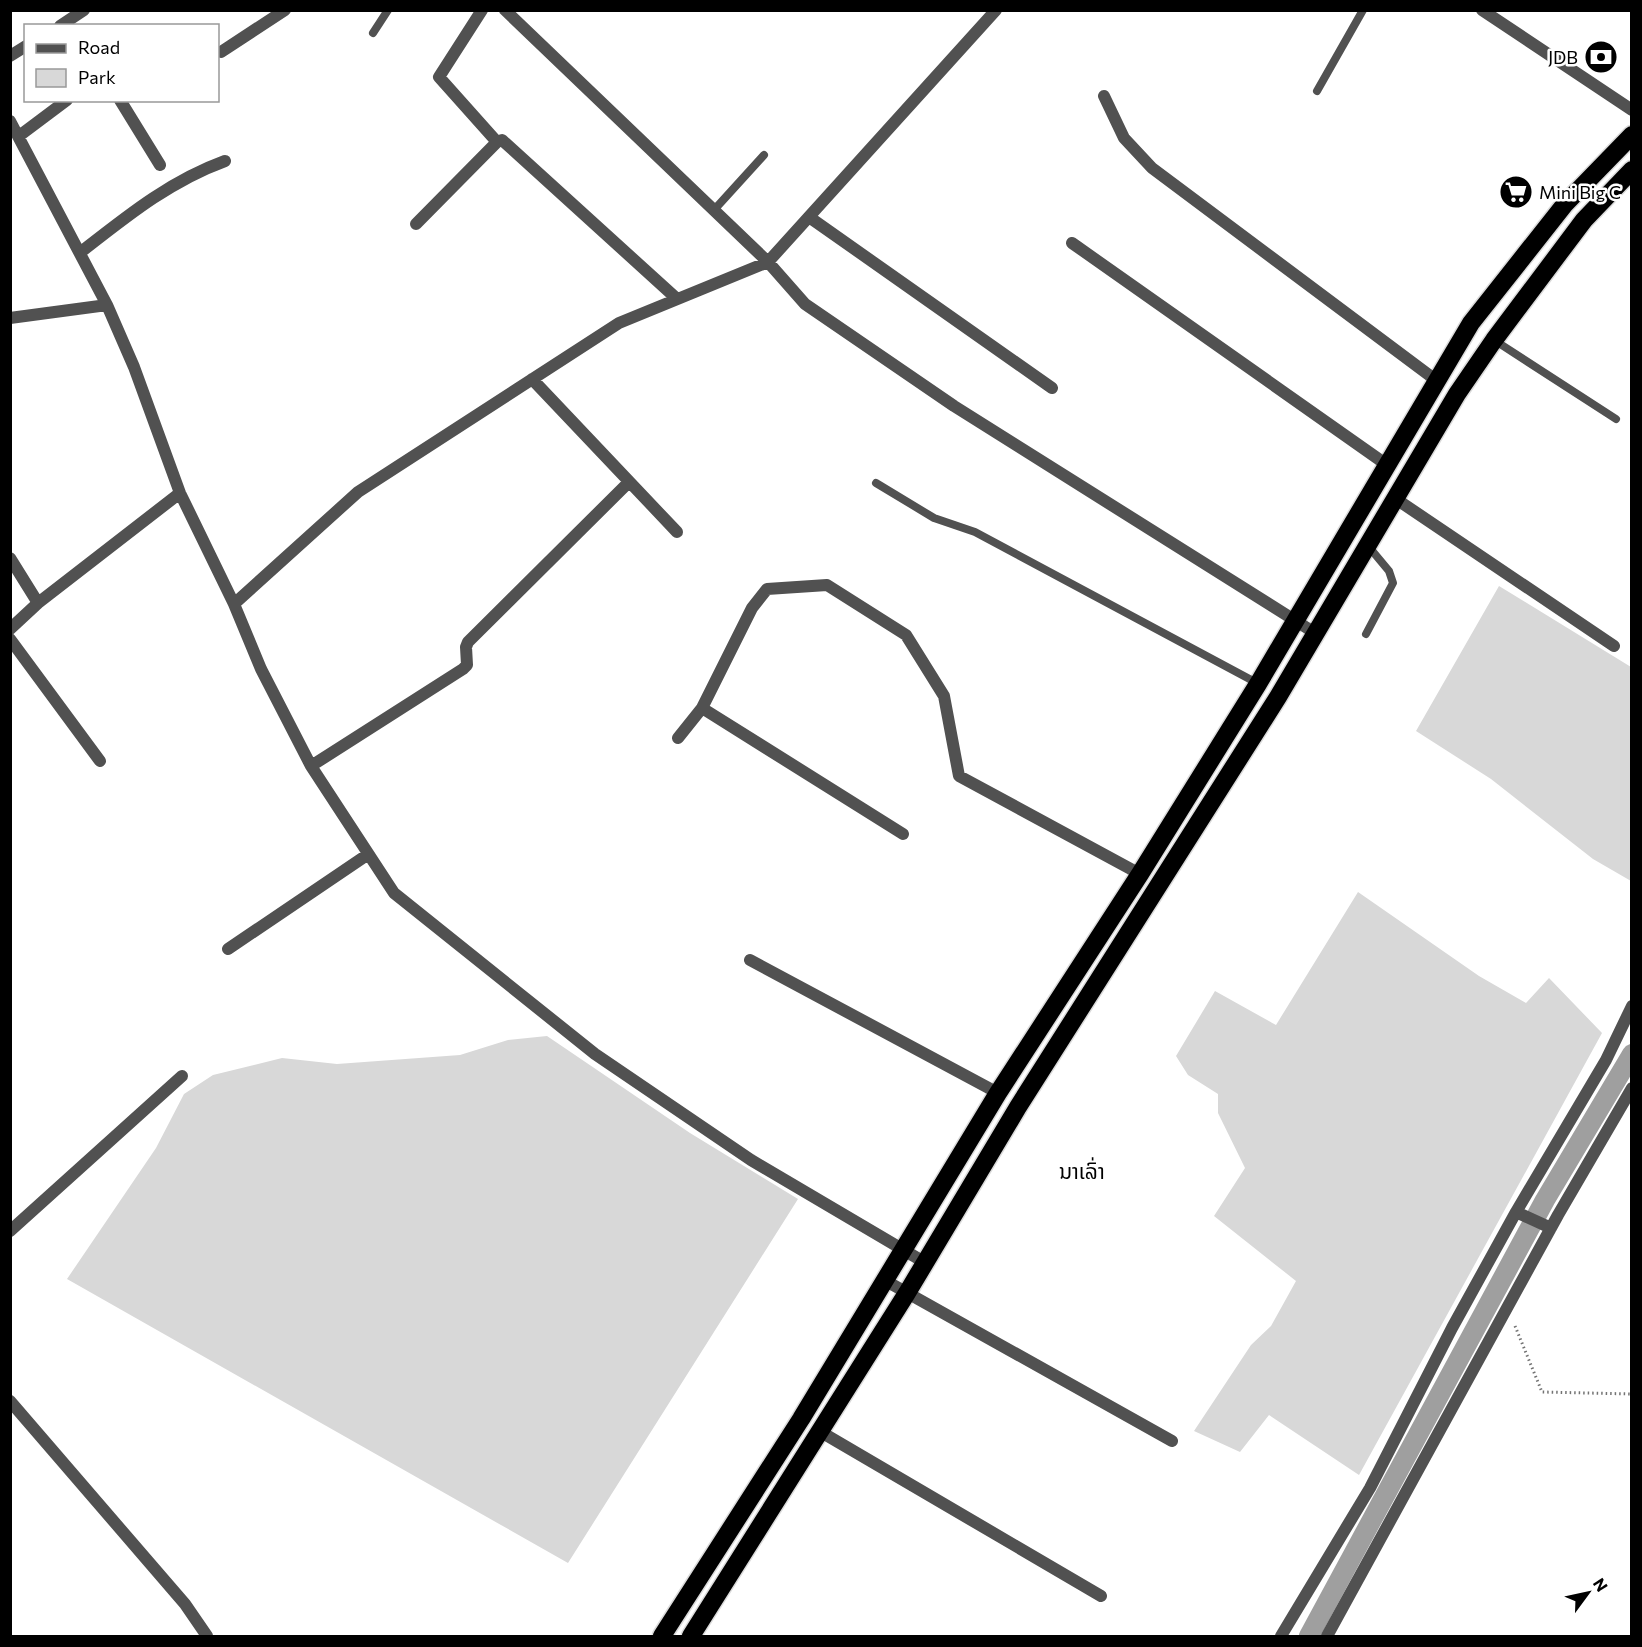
<svg xmlns="http://www.w3.org/2000/svg" width="1642" height="1647" font-family="Commissioner,'Noto Sans Lao',sans-serif">
<style>
.green{fill:#d8d8d8}
.lines{fill:none;stroke-linecap:round;stroke-linejoin:round}
.canal{stroke:#9f9f9f;stroke-width:20}
.highway-casing{stroke:#dbdbdb;stroke-width:21}
.path{stroke:#737373;stroke-width:3;stroke-dasharray:1.5 3;stroke-linecap:butt}
.lane{stroke:#515151;stroke-width:8}
.street{stroke:#515151;stroke-width:12}
.highway{stroke:#000;stroke-width:18}
.labels{text-anchor:middle;dominant-baseline:central;stroke-width:5;stroke-linejoin:round;paint-order:stroke}
.poi-label{font-size:18px;fill:#000;stroke:#fff;text-anchor:end}
.quarter-label{font-size:21px;fill:#000;stroke:#fff}
</style>
<rect width="100%" height="100%" fill="#fff"/>
<path class="green" d="M1499 586 1631 667V881L1593 859 1491 779 1416 731Z
M1358 892 1479 976 1526 1003 1549 978 1602 1033 1359 1475 1269 1415 1240 1452 1194 1431 1251 1345 1271 1326 1296 1281 1214 1216 1245 1168 1218 1113V1094L1188 1075 1176 1056 1215 991 1276 1025Z
M547 1036 690 1133 798 1199 568 1563 67 1279 156 1148 184 1094 213 1075 282 1058 337 1064 460 1055 508 1040Z"/>
<g class="lines">
<path class="canal" d="M1309 1636 1545 1200 1632 1054"/>
<defs>
<path id="highway" d="M662 1636 801 1419 998 1093 1140 874 1258 684 1471 323 1565 204 1632 135
M691 1636 907 1293 1018 1107 1278 697 1457 394 1494 340 1584 220 1632 170"/>
</defs>
<use href="#highway" class="highway-casing"/>
<path class="path" d="M1515 1326 1542 1392 1632 1394"/>
<path class="lane" d="M373 33 388 10
M1317 91 1363 10
M714 210 764 155
M1494 340 1616 419
M876 483 934 518 975 532 1257 683
M1366 634 1393 583 1389 571 1369 547"/>
<path class="street" d="M482 10 439 77 497 142
M505 10 768 262 805 304 954 406 1315 633
M1482 10 1632 110
M60 26 84 10
M221 52 285 10
M10 56 26 46
M1104 96 1124 138 1152 168 1437 381
M120 100 160 165
M10 121 107 305 134 367 180 493 234 604 261 669 311 766 394 893 595 1054 751 1160 924 1262
M19 136 67 100
M809 217 1052 388
M416 224 497 142 502 140 676 298
M1072 243 1387 465
M81 252C127 216 170 181 225 161
M10 318 107 305
M532 379 677 532
M1396 499 1614 646
M10 558 38 603
M234 604 358 492 619 323 768 262 996 10
M10 629 38 603 180 493
M10 639 100 761
M678 738 702 708
M311 766 463 669 467 665 466 647 468 642 628 483
M903 834 702 708 752 608 767 589 827 585 906 635 944 696 959 776 1140 874
M228 949 367 855
M750 960 998 1093
M1516 1212 1551 1228
M10 1231 182 1076
M886 1281 1172 1441
M10 1401 185 1604 207 1636
M821 1432 1101 1596
M1281 1636 1370 1488 1452 1328 1516 1212 1606 1060 1632 1006
M1327 1636 1558 1215 1632 1088"/>
<use href="#highway" class="highway"/>
</g>
<defs>
<symbol id="bank-disc" viewBox="-11 -11 22 22"><circle r="9.5" fill="#000" stroke="#fff"/><path d="M-6-4H6V4H-6ZM0-2.3a2.3 2.3 0 1 0 0 4.6a2.3 2.3 0 1 0 0-4.6Z" fill="#fff"/></symbol>
<symbol id="supermarket-disc" viewBox="-11 -11 22 22"><circle r="9.5" fill="#000" stroke="#fff"/><path d="M-6-5.5h2.5l.6 2H6L4.5 2H-2.5L-4.4-4H-6ZM-1.5 3.2a1.3 1.3 0 1 0 .1 0ZM3 3.2a1.3 1.3 0 1 0 .1 0Z" fill="#fff"/></symbol>
</defs>
<g fill-rule="evenodd">
<use href="#bank-disc" x="1582" y="38" width="38" height="38"/>
<use href="#supermarket-disc" x="1497" y="173" width="38" height="38"/>
</g>
<g class="labels">
<g class="poi-label">
<text x="1578" y="57">JDB</text>
<text x="1539" y="192" text-anchor="start">Mini Big C</text>
</g>
<g class="quarter-label">
<text x="1082" y="1170">ນາເລົ່າ</text>
</g>
</g>
<rect width="1642" height="1647" fill="none" stroke="#000000" stroke-width="24"/>
<rect x="24" y="24" width="195" height="78" fill="#ffffff" stroke="#999999" stroke-width="1.5"/>
<rect x="36" y="44" width="30" height="9" fill="#515151" stroke="#999999" stroke-width="1.5"/>
<text x="78" y="54" font-size="18" fill="#000000">Road</text>
<rect x="36" y="69" width="30" height="18" fill="#d8d8d8" stroke="#999999" stroke-width="1.5"/>
<text x="78" y="84" font-size="18" fill="#000000">Park</text>
<g transform="translate(1588 1593) rotate(57)" stroke="#ffffff" stroke-width="4.5" paint-order="stroke">
<path d="M0-4.5L10 22L0 15L-10 22Z" fill="#000000"/>
<text y="-9" font-size="16" font-weight="bold" text-anchor="middle" fill="#000000">N</text>
</g>
</svg>
